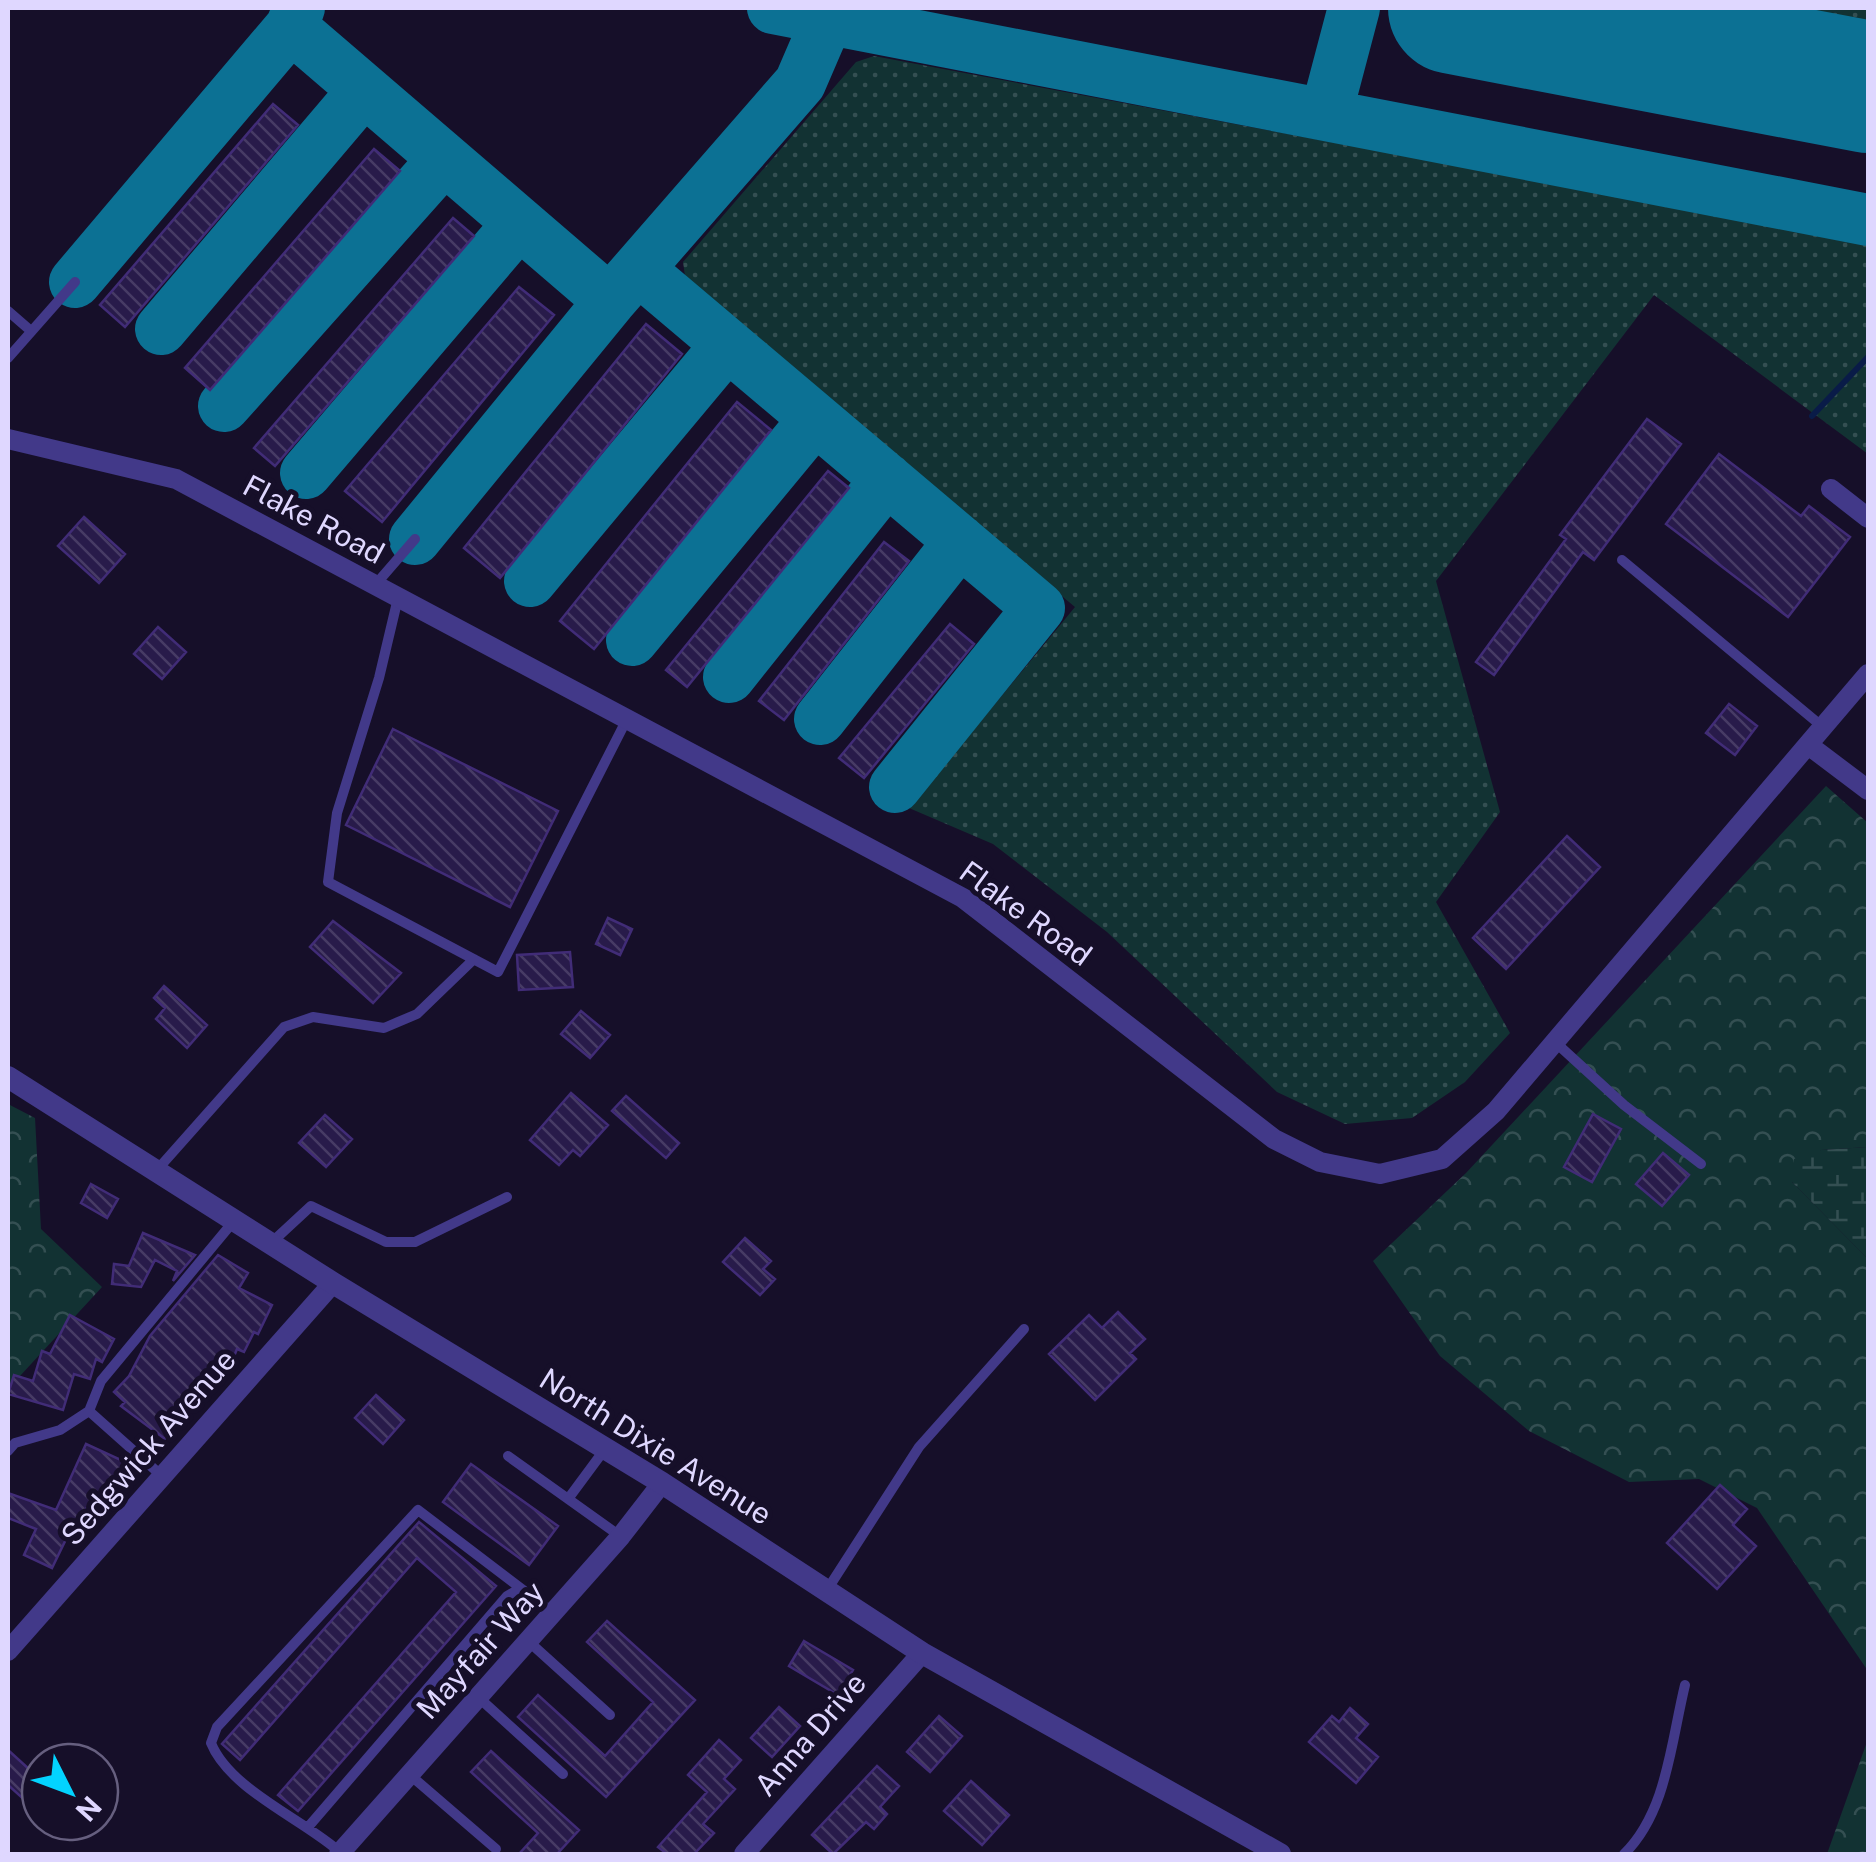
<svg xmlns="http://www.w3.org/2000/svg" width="1876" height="1862" font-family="'Public Sans',sans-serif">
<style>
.grass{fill:url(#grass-dots)}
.forest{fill:url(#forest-crowns)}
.wetland{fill:url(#wetland-marsh)}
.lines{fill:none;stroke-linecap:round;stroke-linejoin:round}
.stream{stroke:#091b48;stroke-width:6}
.taxiway{stroke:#0c7194;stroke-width:52}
.runway{stroke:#0c7194;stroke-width:132}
.building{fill:url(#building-back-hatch);stroke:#412c77;stroke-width:2.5}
.service{stroke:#423989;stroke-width:10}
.minor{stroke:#423989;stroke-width:20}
.tertiary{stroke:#423989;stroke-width:22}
.labels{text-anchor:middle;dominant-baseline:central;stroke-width:10;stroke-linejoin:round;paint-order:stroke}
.street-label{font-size:30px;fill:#dfd7ff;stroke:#160f29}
</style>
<defs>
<pattern id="grass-dots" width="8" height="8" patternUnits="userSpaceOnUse" patternTransform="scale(2.5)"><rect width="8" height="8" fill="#123233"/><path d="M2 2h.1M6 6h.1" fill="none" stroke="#344f52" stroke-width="1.8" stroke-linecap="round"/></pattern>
<pattern id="forest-crowns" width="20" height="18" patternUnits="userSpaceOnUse" patternTransform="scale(2.5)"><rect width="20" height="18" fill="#123233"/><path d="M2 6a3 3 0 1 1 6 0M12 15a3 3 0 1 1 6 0" fill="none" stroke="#344f52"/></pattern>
<pattern id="wetland-marsh" width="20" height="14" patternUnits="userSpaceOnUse" patternTransform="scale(2.5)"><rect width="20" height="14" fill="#123233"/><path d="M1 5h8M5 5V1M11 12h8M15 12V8" fill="none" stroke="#344f52"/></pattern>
<pattern id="building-back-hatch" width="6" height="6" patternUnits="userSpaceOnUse" patternTransform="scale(2.5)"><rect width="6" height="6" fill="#281b4a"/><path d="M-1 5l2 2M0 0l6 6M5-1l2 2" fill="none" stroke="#473b65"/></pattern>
</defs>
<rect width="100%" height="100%" fill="#160f29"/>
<path class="grass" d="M1746 8H1868V30Z
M874 56 1868 243V454L1654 295 1436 581 1500 812 1436 902 1510 1033 1465 1082 1412 1118 1345 1124 1277 1092 1107 932 993 844 909 808 1075 607 686 283 683 262 856 62Z"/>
<path class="forest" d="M1826 786 1868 823V1147L1821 1150 1792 1182 1868 1259V1671L1757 1508 1699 1479 1629 1482 1529 1431 1440 1356 1373 1261 1466 1173Z
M8 1104 35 1118 41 1229 102 1287 8 1389Z
M1868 1739V1854H1827Z"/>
<path class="wetland" d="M1868 1147V1259L1792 1182 1794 1159 1821 1150Z"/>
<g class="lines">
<path class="stream" d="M1812 416 1868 357"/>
<path class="taxiway" d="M773 8 1868 220
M291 27 610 301
M1326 114 1354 8
M638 269 1039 608 895 787
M75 282 291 27 299 8
M161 329 364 90
M224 406 444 159
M306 473 519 223
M415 539 610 301 800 83 828 18
M530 581 727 345
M632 640 815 419
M729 677 887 479
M820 719 960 541"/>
<path class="runway" d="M1454 8 1868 87"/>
</g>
<path class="building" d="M273 104 298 125 125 327 100 305Z
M374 149 400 171 210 390 185 368Z
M453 218 474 236 275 466 254 448Z
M519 287 554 315 382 522 345 491Z
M646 324 682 354 500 578 464 548Z
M737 402 771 430 594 649 560 621Z
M1647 419 1681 444 1594 560 1583 552 1494 675 1476 662 1566 539 1560 535Z
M1719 454 1801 516 1809 506 1850 537 1788 617 1666 524Z
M828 471 849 488 687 687 666 670Z
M84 517 125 554 99 583 58 546Z
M884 542 909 561 784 720 759 701Z
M950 624 974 644 864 778 839 758Z
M158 627 186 652 162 679 134 654Z
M1729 704 1757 726 1735 755 1706 733Z
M393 729 558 811 510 907 346 825Z
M1567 836 1600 867 1506 969 1473 938Z
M608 918 632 929 620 955 596 944Z
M333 921 401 973 373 1003 310 947Z
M570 952 573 987 519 990 517 955Z
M164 986 207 1025 187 1048 156 1019 165 1008 154 998Z
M581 1011 610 1035 590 1058 561 1034Z
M571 1093 608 1125 580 1156 573 1150 559 1165 530 1140Z
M626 1096 679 1143 666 1158 612 1111Z
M1593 1114 1621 1129 1592 1182 1564 1167Z
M325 1115 352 1139 326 1167 299 1143Z
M1663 1153 1689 1175 1662 1206 1636 1184Z
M91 1184 118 1199 107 1218 81 1203Z
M143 1233 195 1255 173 1281 177 1271 155 1260 141 1287 112 1284 114 1264 129 1266Z
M745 1238 771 1261 763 1269 775 1279 760 1295 723 1262Z
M218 1255 248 1273 239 1288 272 1305 258 1334 254 1332 244 1352 237 1349 226 1376 206 1400 193 1391 165 1439 121 1406 125 1402 114 1392 129 1376 150 1336Z
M1118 1312 1145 1339 1130 1353 1136 1359 1095 1400 1049 1354 1089 1315 1102 1328Z
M70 1315 114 1339 102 1362 96 1359 90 1379 74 1374 63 1410 8 1394 14 1375 33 1381 42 1351 50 1354Z
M376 1395 404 1420 383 1444 355 1418Z
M86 1444 132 1465 124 1483 117 1479 99 1516 86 1509 77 1532 71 1529 52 1568 24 1555 36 1529 8 1518V1493L56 1510Z
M471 1464 558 1526 529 1565 443 1502Z
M1720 1485 1747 1509 1733 1525 1756 1546 1717 1589 1667 1543Z
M419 1522 496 1586 298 1811 278 1795 456 1592 417 1558 240 1760 222 1744Z
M607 1621 695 1700 606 1797 518 1717 538 1695 605 1756 653 1702 587 1642Z
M804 1641 853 1670 838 1695 789 1666Z
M779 1707 800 1726 772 1757 751 1738Z
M1350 1708 1368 1724 1356 1738 1378 1757 1356 1783 1309 1742 1332 1716 1339 1722Z
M939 1716 962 1736 930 1772 907 1752Z
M719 1740 741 1760 724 1779 735 1789 703 1824 714 1833 694 1854H667L658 1847 707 1792 688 1775Z
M8 1750 40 1779V1814L8 1785Z
M491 1751 579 1830 557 1854H519L538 1833 471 1772Z
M877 1766 899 1786 880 1807 887 1814 874 1829 866 1822 833 1854 812 1835Z
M971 1781 1009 1815 982 1845 944 1811Z"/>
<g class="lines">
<path class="service" d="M8 311 31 331
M8 358 75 282
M1622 560 1824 728
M376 584 415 539
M398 598 379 678 337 813 328 882 498 972 627 719
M1555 1042 1624 1105 1701 1164
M157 1170 284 1027 313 1017 384 1028 417 1014 474 959
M271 1243 311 1206 386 1242H415L507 1197
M8 1451 15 1443 60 1430 89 1411
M508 1456 620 1536
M162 1476 89 1411 101 1381 233 1222
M568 1499 605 1449
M827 1590 919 1447 1024 1329
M527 1640 610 1715
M478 1697 563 1774
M410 1775 496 1849
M309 1826 507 1596 519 1589
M341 1853C305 1820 230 1790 211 1743L217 1727 418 1510 552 1612
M1624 1854C1667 1812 1671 1742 1685 1685"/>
<path class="minor" d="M8 439 176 479 963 898 1274 1139 1320 1162 1380 1174 1442 1159 1496 1111 1868 674
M1831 489 1868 518
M1811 747 1868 790
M8 1651 333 1283
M339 1854 621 1536 662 1483
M744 1854 922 1653"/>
<path class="tertiary" d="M8 1077 333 1283 662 1483 922 1653 1280 1854"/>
</g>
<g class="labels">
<g class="street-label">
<text transform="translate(314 519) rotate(28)">Flake Road</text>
<text transform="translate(1026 913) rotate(36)">Flake Road</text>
<text transform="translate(656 1446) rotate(32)">North Dixie Avenue</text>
<text transform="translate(148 1447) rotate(-49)">Sedgwick Avenue</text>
<text transform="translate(480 1650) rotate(-48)">Mayfair Way</text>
<text transform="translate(810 1734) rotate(-49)">Anna Drive</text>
</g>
</g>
<rect width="1876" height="1862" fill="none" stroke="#dfd7ff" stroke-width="20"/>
<g transform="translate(70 1792) rotate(132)"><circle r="48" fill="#160f29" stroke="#665f7f" stroke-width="2.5"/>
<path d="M0-8L18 38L0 25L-18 38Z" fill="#03d3ff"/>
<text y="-15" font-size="28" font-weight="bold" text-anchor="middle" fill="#dfd7ff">N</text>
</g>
</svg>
